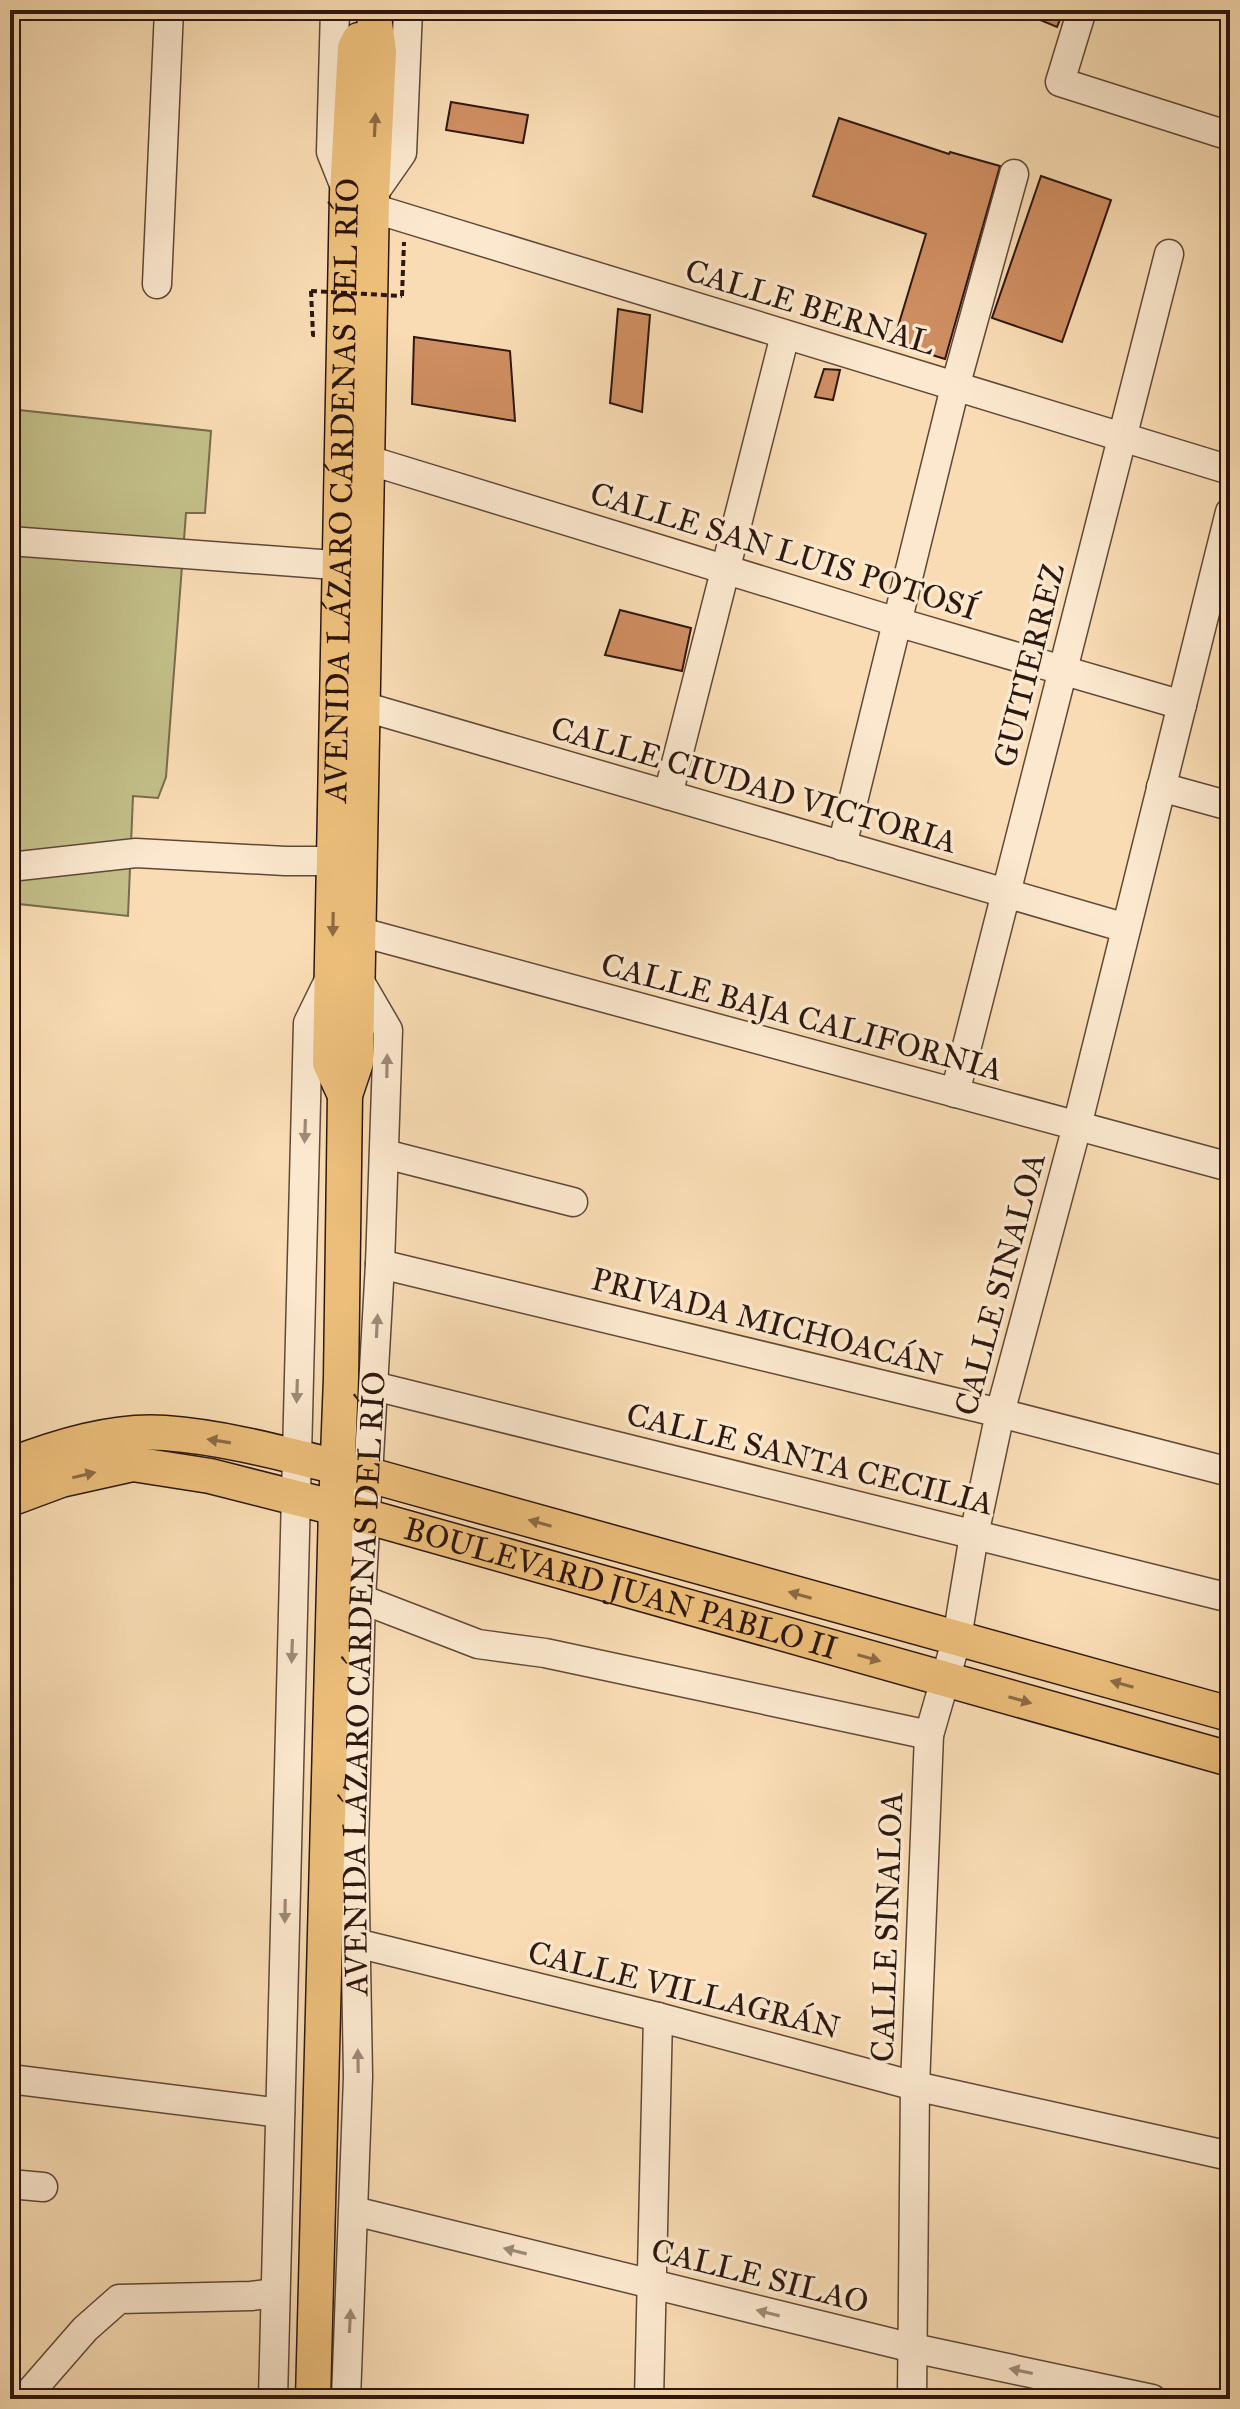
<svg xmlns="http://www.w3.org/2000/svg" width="1240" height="2409" font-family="'IM FELL Great Primer',serif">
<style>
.green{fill:#c3bf89;stroke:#786b4c;stroke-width:2}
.building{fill:#cf8e61;stroke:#2d170f;stroke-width:2}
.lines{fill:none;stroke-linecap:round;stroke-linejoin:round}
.minor-casing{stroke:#604838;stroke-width:31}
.major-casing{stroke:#2d170f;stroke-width:37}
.path{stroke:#2d170f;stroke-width:4;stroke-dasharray:6 4;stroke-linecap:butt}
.minor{stroke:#fbe8ce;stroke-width:28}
.major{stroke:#ecbe7a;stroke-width:34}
.path-bridge{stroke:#2d170f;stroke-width:4;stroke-dasharray:6 4;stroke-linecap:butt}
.oneway{fill:#8c6a44}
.oneway2{fill:#9e8a78}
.labels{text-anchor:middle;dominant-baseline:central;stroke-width:7;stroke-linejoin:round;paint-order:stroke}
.street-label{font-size:32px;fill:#2d170f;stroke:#fbe8ce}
</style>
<rect width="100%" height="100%" fill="#f9dcb4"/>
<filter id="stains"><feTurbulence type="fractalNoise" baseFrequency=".0025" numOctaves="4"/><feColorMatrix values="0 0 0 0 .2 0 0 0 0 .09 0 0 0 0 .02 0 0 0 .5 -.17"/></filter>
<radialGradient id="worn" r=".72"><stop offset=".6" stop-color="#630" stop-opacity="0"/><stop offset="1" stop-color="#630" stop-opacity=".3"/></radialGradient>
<path class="green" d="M10 409 211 431 205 513H186L166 777 158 798 133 796 128 916 10 903Z"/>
<path class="building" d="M1016 10H1064L1057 27Z
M451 102 528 115 523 143 446 130Z
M839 118 949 154 950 152 1000 166 945 359 893 343 926 234 813 196Z
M1041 176 1111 200 1062 342 992 318Z
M618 309 650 315 642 412 610 403Z
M414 337 510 351 515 421 412 404Z
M824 369 840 370 833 400 815 397Z
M620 610 691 628 682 671 605 655Z"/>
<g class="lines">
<defs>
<g id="minor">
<path d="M335 10 331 152 345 187"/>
<path d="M1082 10 1060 82 1230 136"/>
<path d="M372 196 402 153 408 10"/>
<path d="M372 208 1230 470"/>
<path d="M157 284 169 10"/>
<path d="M368 460 897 622 1182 705"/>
<path d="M10 541 361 567"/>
<path d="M362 706 1126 928"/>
<path d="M1161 787 1230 806"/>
<path d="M668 795 785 335"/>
<path d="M842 846 955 387 1014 174"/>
<path d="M10 867 136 853 285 861H334"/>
<path d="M357 931 1230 1167"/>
<path d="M955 1093 1169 254"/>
<path d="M385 1154 573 1202"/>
<path d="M380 1264 1000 1413 1230 1472"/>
<path d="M374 1386 1230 1598"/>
<path d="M361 1599 478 1644 545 1653 929 1735"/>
<path d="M356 1943 658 2017 915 2086 1230 2156"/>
<path d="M10 2079 280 2113"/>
<path d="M10 2184 43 2187"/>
<path d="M354 2211 913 2348 1152 2399"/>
<path d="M24 2399 85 2329 119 2299 251 2296 275 2293"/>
<path d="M273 2399 308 1023 331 976"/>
<path id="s1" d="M346 2399 358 2077 354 1846 361 1599 380 1264 388 1030 356 975"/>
<path d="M649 2399 658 2017"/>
<path d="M912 2399 915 2086 929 1735 957 1638 974 1535 1000 1413 1077 1126 1230 512"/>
</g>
<g id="major">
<path id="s2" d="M345 1095 330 1063 347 193 355 48 359 40"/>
<path d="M10 1465C57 1447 114 1429 165 1433 234 1438 302 1459 369 1475L1230 1714"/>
<path id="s3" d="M10 1499 61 1480 133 1464 210 1476 336 1508 1230 1759"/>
<path d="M313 2399 336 1508 341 1378 345 1095 356 1062 372 196 379 52 373 10"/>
</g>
</defs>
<use href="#minor" class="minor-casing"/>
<use href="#major" class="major-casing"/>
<path class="path" d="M311 291 313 335H318
M402 296 404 242"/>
<use href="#minor" class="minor"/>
<use href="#major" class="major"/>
<path class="path-bridge" d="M311 291 402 296"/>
</g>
<defs><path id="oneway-solid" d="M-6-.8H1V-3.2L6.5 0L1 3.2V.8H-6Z" transform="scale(2)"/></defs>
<g class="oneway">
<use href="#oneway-solid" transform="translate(375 125) rotate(-87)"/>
<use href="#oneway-solid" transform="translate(333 924) rotate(91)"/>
<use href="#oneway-solid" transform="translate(219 1441) rotate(-171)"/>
<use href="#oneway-solid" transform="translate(84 1475) rotate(-13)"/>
<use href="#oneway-solid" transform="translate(540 1523) rotate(-164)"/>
<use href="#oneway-solid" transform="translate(800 1595) rotate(-164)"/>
<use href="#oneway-solid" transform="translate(869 1658) rotate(16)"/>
<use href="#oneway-solid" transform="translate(1122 1684) rotate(-164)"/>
<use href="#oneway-solid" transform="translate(1020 1700) rotate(16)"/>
</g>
<g class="oneway2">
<use href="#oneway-solid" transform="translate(387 1066) rotate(-89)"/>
<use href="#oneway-solid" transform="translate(305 1131) rotate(92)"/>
<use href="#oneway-solid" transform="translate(377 1326) rotate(-87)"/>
<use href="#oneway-solid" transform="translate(297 1391) rotate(92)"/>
<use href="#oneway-solid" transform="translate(292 1651) rotate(92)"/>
<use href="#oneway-solid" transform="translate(285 1911) rotate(91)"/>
<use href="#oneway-solid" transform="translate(358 2061) rotate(-91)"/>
<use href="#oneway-solid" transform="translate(515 2251) rotate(-166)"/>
<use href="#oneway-solid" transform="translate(768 2313) rotate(-166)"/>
<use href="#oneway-solid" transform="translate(350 2321) rotate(-87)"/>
<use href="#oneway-solid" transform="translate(1021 2371) rotate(-168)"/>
</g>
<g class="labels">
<g class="street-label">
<text transform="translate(810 307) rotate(17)">CALLE BERNAL</text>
<text stroke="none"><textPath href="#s2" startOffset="608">AVENIDA LÁZARO CÁRDENAS DEL RÍO</textPath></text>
<text transform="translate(784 551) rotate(17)">CALLE SAN LUIS POTOSÍ</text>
<text transform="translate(1029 665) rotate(-76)">GUITIERREZ</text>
<text transform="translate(754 785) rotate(16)">CALLE CIUDAD VICTORIA</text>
<text transform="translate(802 1017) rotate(15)">CALLE BAJA CALIFORNIA</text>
<text transform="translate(1000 1284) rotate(-75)">CALLE SINALOA</text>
<text transform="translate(767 1322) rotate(14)">PRIVADA MICHOACÁN</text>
<text transform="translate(810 1459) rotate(14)">CALLE SANTA CECILIA</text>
<text stroke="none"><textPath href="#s3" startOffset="632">BOULEVARD JUAN PABLO II</textPath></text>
<text stroke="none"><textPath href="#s1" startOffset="716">AVENIDA LÁZARO CÁRDENAS DEL RÍO</textPath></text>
<text transform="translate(887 1927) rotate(-88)">CALLE SINALOA</text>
<text transform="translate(684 1990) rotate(14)">CALLE VILLAGRÁN</text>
<text transform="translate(760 2276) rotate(14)">CALLE SILAO</text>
</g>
</g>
<rect width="1240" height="2409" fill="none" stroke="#f9dcb4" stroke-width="40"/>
<rect x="12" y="12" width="1216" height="2385" fill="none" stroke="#2d170f" stroke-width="4"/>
<rect x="20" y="20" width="1200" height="2369" fill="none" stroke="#2d170f" stroke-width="2"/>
<rect width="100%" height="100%" filter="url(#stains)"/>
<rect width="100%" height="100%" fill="url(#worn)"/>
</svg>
